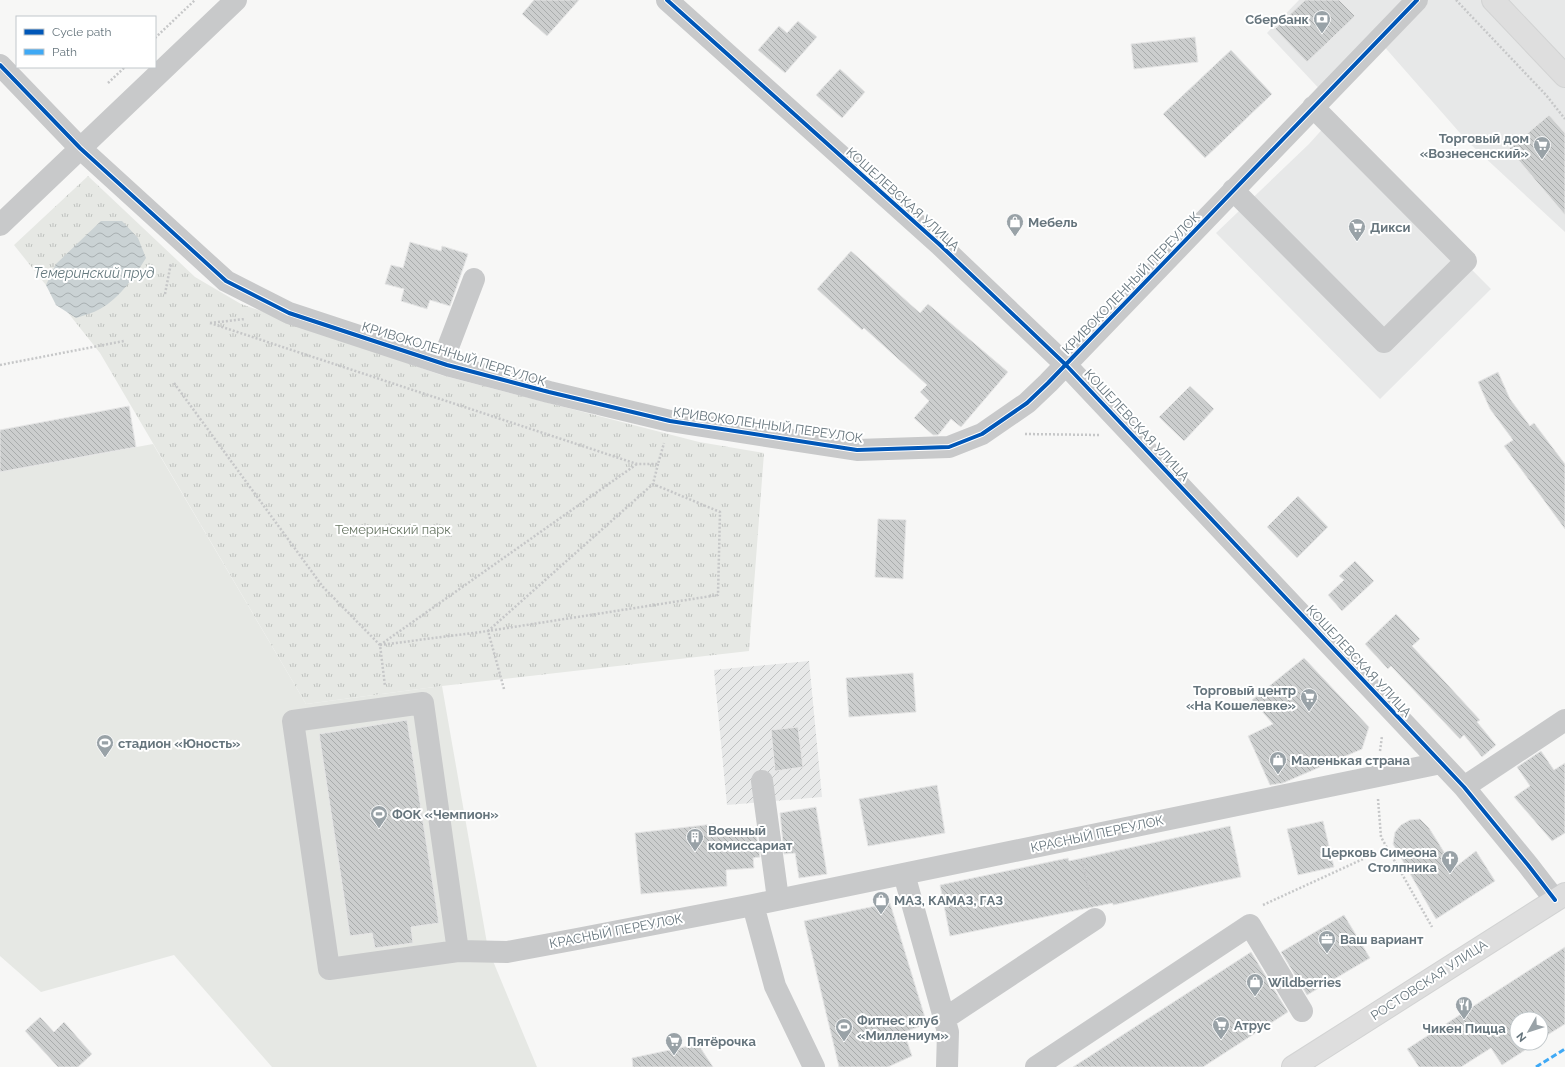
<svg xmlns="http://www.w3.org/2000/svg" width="1565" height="1067" font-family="Raleway,sans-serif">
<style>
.built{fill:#e7e8e8}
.industrial{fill:url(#industrial-furrows)}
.green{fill:#e6e8e4}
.park{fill:url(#park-tufts)}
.water{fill:url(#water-waves)}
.building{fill:url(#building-back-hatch);stroke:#e6e6e6}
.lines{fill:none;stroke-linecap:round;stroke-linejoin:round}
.major-casing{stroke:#d2d3d3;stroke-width:24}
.path{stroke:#c6c7c8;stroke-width:2.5;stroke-dasharray:2 2;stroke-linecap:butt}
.minor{stroke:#c8c9ca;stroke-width:22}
.major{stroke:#dedede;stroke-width:22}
.quiet{stroke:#3fa9f5;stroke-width:3;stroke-dasharray:6 3;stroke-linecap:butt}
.cycleway-casing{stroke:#fff;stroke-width:6}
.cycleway{stroke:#0057b8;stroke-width:4}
.labels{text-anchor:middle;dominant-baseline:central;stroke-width:4;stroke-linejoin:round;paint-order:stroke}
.poi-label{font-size:13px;font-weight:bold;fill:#66757d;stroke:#fff;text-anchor:start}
.street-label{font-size:13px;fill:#66757d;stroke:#fff}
.park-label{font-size:13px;fill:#687664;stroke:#fff}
.water-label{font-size:14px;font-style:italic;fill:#667a7f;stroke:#fff}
</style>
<defs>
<pattern id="industrial-furrows" width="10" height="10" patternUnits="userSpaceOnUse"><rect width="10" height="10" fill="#e7e8e8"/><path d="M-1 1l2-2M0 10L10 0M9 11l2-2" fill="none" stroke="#bfc1c1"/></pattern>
<pattern id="park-tufts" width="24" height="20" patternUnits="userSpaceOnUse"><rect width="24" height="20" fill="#e6e8e4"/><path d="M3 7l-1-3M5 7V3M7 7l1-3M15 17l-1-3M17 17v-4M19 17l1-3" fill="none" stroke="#bec1be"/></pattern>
<pattern id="water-waves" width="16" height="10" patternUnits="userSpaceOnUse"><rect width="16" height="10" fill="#cad2d4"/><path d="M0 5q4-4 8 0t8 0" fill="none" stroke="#a8afb1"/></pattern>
<pattern id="building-back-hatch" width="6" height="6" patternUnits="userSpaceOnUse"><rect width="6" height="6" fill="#cccece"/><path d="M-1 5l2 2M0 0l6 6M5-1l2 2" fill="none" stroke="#a9acac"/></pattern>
</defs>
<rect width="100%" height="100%" fill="#f7f7f6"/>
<path class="built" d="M1299 0H1565V232L1467 141 1382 44 1326 96 1267 33Z
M1327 124 1491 289 1380 399 1216 233 1309 144Z"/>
<path class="industrial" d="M809 661 822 797 727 805 714 670Z"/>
<path class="green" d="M153 444 306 704 442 686 488 949 537 1067H272L174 955 41 992 0 956V472Z"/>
<path class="park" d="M88 176 195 277 241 304 441 375 699 442 764 453 749 651 442 686 306 704 100 353 14 245Z"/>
<path class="water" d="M101 221H122L138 238 146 258C134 277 120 298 100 309 93 313 84 315 76 318L56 305 46 285 56 264Z"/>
<path class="building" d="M534 0H579L547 36 522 14Z
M1305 0H1339L1355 16 1307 62 1275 29Z
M798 21 817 37 785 73 758 50 779 26 787 33Z
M1195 37 1198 62 1134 69 1131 44Z
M1231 50 1272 94 1205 158 1163 114Z
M840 69 865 92 842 118 816 95Z
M1549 115 1565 133V215L1509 149Z
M410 242 441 251 442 246 468 254 450 306 430 300 427 309 401 301 404 289 385 284 391 265 403 268Z
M851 251 920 313 928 304 1008 372 961 427 951 419 938 435H933L914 418 929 401 920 392 927 385 864 328 862 330 817 289Z
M1498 372 1510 399 1530 426 1534 423 1565 464V529L1504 446 1513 440 1490 409 1478 382Z
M1190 386 1214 409 1184 441 1159 417Z
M129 406 136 447 0 472V430Z
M1298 496 1328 527 1297 558 1267 527Z
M878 519 906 520 903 579 875 577Z
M1355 561 1374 581 1342 611 1328 595 1344 580 1339 576Z
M1396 614 1420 639 1412 646 1480 720 1477 722 1496 745 1482 757 1464 735 1460 739 1391 666 1388 669 1365 644Z
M1304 658 1369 727 1362 749 1283 783 1270 785 1248 736 1273 724 1252 700Z
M913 673 916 712 849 717 846 678Z
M407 720 439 923 411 927 413 943 375 948 372 933 350 936 319 734Z
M798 727 803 767 775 771 771 730Z
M1541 751 1554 770 1565 763V833L1552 841 1514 797 1530 786 1517 767Z
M937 785 945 833 868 846 859 799Z
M816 807 827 874 799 878 795 853 784 854 780 813Z
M1420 819 1429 828 1454 868 1476 851 1495 881 1436 919 1393 844 1395 832 1401 825 1410 820Z
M1323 821 1334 867 1298 875 1287 829Z
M714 824 716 837 756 833 760 857 753 858 754 868 726 870 727 886 641 894 635 833Z
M1230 826 1241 877 1113 905V903L950 936 940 885 1068 858 1069 861Z
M890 903 927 1024 904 1032 912 1056 888 1067H839L804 921Z
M1344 915 1370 958 1307 995 1281 952Z
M1565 947V1024L1541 1039V1019H1517V1043H1536L1502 1065 1491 1048 1461 1067H1419L1407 1049Z
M1251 952 1288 1012 1203 1067H1073Z
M40 1017 54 1032 64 1022 92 1054 78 1067H58L25 1031Z
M698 1044 713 1067H633L632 1058Z"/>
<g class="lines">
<defs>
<path id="major" d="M1493 0 1565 76
M1293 1067 1565 894"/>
</defs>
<use href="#major" class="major-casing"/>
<path class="path" d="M1456 0 1546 95 1565 119
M155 38 195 0
M108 83 125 67
M165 294 171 263
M210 323 637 464H658L664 443
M210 323 245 319
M0 365 124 341
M174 383 323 587 380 645 385 686
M1025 434 1100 435
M380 645 488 631 718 595 720 512 653 484 658 464
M380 645 637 464
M504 689 488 631 653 484
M1380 751 1382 736
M1378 799 1381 837 1432 927
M1082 860 1090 896
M1263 905 1387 848"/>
<path class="minor" d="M667 0 939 244 1066 365 1464 787 1528 865 1555 900
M0 65 80 148 226 281 289 313 447 365 549 392 670 421 857 450 949 447 982 434 1027 403 1048 383 1417 0
M1233 190 1384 342 1466 261 1313 107
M0 225 236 0
M442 363 474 279
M762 781 778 899
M1464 787 1565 720
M904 874 948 1032 947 1067
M753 905 775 986 814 1067
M458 951 423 703 293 721 329 969 458 951 507 952 577 939 753 905 1441 763
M944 1019 1095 919
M1036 1067 1250 925 1302 1011"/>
<use href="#major" class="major"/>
<path class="quiet" d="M1536 1067 1565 1049"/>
<defs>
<path id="cycleway" d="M667 0 939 244 1066 365 1464 787 1528 865 1555 900
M0 65 80 148 226 281 289 313 447 365 549 392 670 421 857 450 949 447 982 434 1027 403 1048 383 1417 0"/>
</defs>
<use href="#cycleway" class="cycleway-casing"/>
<use href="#cycleway" class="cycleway"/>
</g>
<defs>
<symbol id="bank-pin" viewBox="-11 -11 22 30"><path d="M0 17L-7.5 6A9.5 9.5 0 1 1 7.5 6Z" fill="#99a2a7" stroke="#fff"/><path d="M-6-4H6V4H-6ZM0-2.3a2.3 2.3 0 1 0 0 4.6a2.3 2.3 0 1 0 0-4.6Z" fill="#fff"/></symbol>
<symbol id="supermarket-pin" viewBox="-11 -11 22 30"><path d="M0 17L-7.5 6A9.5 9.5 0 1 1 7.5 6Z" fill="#99a2a7" stroke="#fff"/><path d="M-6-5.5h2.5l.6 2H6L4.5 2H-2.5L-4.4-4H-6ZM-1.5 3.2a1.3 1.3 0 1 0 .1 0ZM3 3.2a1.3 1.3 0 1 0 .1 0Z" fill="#fff"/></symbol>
<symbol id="shop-pin" viewBox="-11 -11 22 30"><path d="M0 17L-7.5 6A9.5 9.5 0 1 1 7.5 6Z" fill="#99a2a7" stroke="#fff"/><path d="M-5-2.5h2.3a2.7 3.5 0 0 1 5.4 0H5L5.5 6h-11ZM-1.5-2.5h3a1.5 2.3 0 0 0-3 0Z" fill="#fff"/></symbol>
<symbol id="stadium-pin" viewBox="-11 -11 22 30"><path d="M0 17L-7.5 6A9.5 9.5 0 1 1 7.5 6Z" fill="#99a2a7" stroke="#fff"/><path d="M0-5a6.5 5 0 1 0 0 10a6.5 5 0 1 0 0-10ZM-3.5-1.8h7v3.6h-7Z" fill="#fff"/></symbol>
<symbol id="building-pin" viewBox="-11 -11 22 30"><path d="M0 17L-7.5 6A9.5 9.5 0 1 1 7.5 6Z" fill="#99a2a7" stroke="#fff"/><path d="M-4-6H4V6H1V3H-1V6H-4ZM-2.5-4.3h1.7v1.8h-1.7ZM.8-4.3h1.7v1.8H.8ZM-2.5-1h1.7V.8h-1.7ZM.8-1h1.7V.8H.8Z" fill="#fff"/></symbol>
<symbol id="church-pin" viewBox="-11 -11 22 30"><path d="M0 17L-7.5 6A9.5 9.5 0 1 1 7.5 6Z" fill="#99a2a7" stroke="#fff"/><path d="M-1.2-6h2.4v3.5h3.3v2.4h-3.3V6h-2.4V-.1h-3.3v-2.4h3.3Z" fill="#fff"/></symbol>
<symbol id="office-pin" viewBox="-11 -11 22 30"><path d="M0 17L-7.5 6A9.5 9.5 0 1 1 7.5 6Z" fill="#99a2a7" stroke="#fff"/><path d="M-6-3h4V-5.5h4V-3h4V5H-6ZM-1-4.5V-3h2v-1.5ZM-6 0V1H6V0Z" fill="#fff"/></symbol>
<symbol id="restaurant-pin" viewBox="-11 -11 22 30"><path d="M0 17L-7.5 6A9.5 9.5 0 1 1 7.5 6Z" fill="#99a2a7" stroke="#fff"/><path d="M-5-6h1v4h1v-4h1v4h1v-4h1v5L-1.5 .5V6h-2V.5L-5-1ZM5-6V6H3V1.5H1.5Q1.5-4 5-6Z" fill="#fff"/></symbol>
</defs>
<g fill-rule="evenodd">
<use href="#bank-pin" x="1312" y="9" width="20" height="27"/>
<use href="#supermarket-pin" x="1532" y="135" width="20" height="27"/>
<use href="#shop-pin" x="1005" y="212" width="20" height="27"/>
<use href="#supermarket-pin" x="1347" y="217" width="20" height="27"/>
<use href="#supermarket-pin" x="1299" y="687" width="20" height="27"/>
<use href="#stadium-pin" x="95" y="733" width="20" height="27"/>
<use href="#shop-pin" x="1268" y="750" width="20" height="27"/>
<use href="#stadium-pin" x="369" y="804" width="20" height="27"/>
<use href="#building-pin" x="685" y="827" width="20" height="27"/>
<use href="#church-pin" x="1440" y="849" width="20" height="27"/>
<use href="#shop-pin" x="871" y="890" width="20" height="27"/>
<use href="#office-pin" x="1317" y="929" width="20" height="27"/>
<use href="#shop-pin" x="1245" y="972" width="20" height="27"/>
<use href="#restaurant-pin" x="1454" y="995" width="20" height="27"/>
<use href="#supermarket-pin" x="1211" y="1015" width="20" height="27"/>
<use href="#stadium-pin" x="834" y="1017" width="20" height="27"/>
<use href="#supermarket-pin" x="664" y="1031" width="20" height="27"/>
</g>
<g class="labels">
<g class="poi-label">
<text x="1309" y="19" text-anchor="end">Сбербанк</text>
<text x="1529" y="138" text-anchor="end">Торговый дом<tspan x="1529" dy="15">«Вознесенский»</tspan></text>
<text x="1028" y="222">Мебель</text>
<text x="1370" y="227">Дикси</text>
<text x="1296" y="690" text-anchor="end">Торговый центр<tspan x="1296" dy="15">«На Кошелевке»</tspan></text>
<text x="118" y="743">стадион «Юность»</text>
<text x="1291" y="760">Маленькая страна</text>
<text x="392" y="814">ФОК «Чемпион»</text>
<text x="708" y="830">Военный<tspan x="708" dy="15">комиссариат</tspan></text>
<text x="1437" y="852" text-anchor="end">Церковь Симеона<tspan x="1437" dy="15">Столпника</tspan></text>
<text x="894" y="900">МАЗ, КАМАЗ, ГАЗ</text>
<text x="1340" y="939">Ваш вариант</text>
<text x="1268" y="982">Wildberries</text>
<text x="857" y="1020">Фитнес клуб<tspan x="857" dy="15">«Миллениум»</tspan></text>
<text x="1234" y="1025">Атрус</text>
<text x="1464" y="1028" text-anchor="middle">Чикен Пицца</text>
<text x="687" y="1041">Пятёрочка</text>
</g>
<g class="street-label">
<text transform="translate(903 199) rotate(42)">КОШЕЛЕВСКАЯ УЛИЦА</text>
<text transform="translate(1131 283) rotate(-46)">КРИВОКОЛЕННЫЙ ПЕРЕУЛОК</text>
<text transform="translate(454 354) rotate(17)">КРИВОКОЛЕННЫЙ ПЕРЕУЛОК</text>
<text transform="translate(768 425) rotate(8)">КРИВОКОЛЕННЫЙ ПЕРЕУЛОК</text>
<text transform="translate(1137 425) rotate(47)">КОШЕЛЕВСКАЯ УЛИЦА</text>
<text transform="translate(1359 661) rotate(47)">КОШЕЛЕВСКАЯ УЛИЦА</text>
<text transform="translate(1097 834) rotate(-12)">КРАСНЫЙ ПЕРЕУЛОК</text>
<text transform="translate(616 931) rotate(-11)">КРАСНЫЙ ПЕРЕУЛОК</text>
<text transform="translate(1429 980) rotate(-33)">РОСТОВСКАЯ УЛИЦА</text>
</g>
<g class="park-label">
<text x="393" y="529">Темеринский парк</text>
</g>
<g class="water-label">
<text x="94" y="273">Темеринский пруд</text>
</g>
</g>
<rect x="16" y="16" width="140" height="52" fill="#ffffff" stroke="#c2c8cb"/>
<rect x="24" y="29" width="20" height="6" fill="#0057b8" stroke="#c2c8cb"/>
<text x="52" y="36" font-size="12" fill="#66757d">Cycle path</text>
<rect x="24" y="49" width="20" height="6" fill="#3fa9f5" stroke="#c2c8cb"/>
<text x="52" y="56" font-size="12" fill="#66757d">Path</text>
<g transform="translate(1529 1031) rotate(231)"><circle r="19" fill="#ffffff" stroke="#c2c8cb"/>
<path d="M0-3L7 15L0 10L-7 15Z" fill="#99a2a7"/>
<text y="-6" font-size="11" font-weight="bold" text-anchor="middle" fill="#66757d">N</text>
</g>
</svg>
